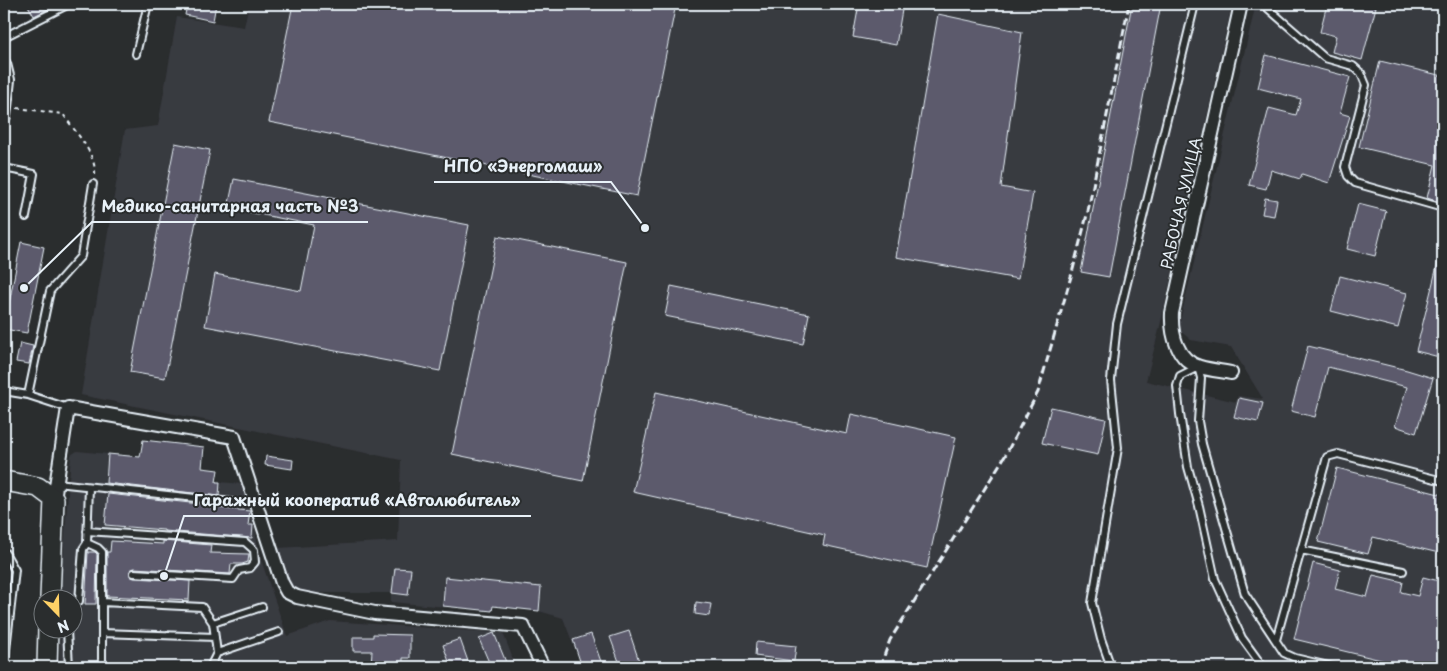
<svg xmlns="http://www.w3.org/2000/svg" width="1447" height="671" font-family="'Playpen Sans',sans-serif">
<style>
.built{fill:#393a41}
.building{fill:#5b5a6c;stroke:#e8f1f8}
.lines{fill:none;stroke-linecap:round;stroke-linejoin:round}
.lane-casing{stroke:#e8f1f8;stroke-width:10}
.street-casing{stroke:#e8f1f8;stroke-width:16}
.secondary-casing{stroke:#e8f1f8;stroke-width:22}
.path{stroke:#e8f1f8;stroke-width:2;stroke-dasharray:4 4;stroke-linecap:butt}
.lane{stroke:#2a2d2e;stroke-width:6}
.street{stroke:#2a2d2e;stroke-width:12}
.secondary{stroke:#2a2d2e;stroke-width:19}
.rail{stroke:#e8f1f8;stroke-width:3;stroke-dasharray:8 4;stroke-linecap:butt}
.labels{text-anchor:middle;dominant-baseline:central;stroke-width:4;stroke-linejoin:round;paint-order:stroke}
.street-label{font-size:15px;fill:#e8f1f8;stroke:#2a2d2e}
.leader{fill:none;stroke:#e8f1f8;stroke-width:2}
.callout-dot{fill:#e8f1f8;stroke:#2a2d2e;stroke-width:2}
.callout-label{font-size:16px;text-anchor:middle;font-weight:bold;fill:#e8f1f8;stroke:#2a2d2e;stroke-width:4;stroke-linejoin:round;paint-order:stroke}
</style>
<rect width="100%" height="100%" fill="#2a2d2e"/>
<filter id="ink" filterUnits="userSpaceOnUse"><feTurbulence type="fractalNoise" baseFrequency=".02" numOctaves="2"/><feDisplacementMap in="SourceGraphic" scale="10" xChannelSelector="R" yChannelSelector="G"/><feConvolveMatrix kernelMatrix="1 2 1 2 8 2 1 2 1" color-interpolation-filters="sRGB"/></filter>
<g filter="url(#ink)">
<path class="built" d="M249 4H1232L1160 326 1146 381 1236 402 1238 396 1263 399 1231 347 1191 340 1178 329 1256 4H1443V667H582L563 618 539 611 493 606 492 611 391 602V593H298L292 591 272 545 278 548 398 541 401 460 81 395 125 130 158 126 177 17 244 27Z
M77 451 108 454 137 475 242 484 252 511 259 554 287 636 330 621 503 633 516 667H60V629L72 628V598H60L71 455Z"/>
<path class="building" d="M27 4H58L34 16Z
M187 4H216L213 21 185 15Z
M293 4H676L637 196 269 122Z
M859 4H903L896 45 853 37Z
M1132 4H1161L1109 277 1081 272Z
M1327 4H1363L1376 7 1362 60 1332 52 1336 36 1320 32Z
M938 14 1022 32 1001 187 1033 193 1018 279 896 257Z
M1266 55 1350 77 1340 113 1350 116 1329 183 1302 174 1300 179 1271 170 1266 189 1249 185 1269 108 1296 115 1301 99 1258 88Z
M1380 61 1443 76V203L1427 198 1435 165 1359 147Z
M175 143 210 150 165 378 130 372Z
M234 179 469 225 440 371 205 326 215 274 301 291 314 225 228 208Z
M1265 198 1277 200 1274 216 1262 214Z
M1358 204 1386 211 1375 256 1347 249Z
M497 236 627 262 583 481 452 454Z
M21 242 44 247 27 333 4 329Z
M1440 254H1443V358L1416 351Z
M1340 276 1407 293 1398 328 1331 311Z
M671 286 809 314 803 344 665 316Z
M20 343 33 346 29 364 16 362Z
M1308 346 1407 370 1433 378 1416 433 1395 426 1407 387 1328 367 1315 417 1291 411Z
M656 392 847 434 851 414 956 437 927 568 823 545 825 535 633 492Z
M1239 398 1263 403 1258 422 1234 417Z
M1051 407 1106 419 1098 455 1042 443Z
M143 440 204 447 202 468 218 470 216 482H220L219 496 106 483 108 454 140 457Z
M266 456 293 460 292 469 265 465Z
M1337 468 1443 495V554L1373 537 1368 554 1318 542Z
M108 494 218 506V508L250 511 248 525H253L252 538 164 531V530L105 525Z
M111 541 163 544V541L211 545 210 553 249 554 248 562 242 564H231L230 574 134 568 130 571V576L134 578 190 581 189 600 107 596V552H110Z
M88 552H95L97 554 96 604H85Z
M1313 563 1340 570 1335 589 1367 597 1373 575 1403 582 1401 592 1418 596 1423 577 1443 582V667H1410L1294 639Z
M395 568 411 569 408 595 392 593Z
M445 577 541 587 539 611 493 606 492 611 443 606Z
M696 602 711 604 709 616 695 614Z
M629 631 641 667H621L610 637Z
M494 633 508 667H491L479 639Z
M373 634 410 635V658H403V666L371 665 372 651H353V637H373Z
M591 634 603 667H582L573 640Z
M460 639 470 667H451L443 645Z
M756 642 796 646 794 661 755 656Z"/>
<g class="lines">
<defs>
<path id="lane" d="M1263 4 1325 58 1353 66 1361 73 1366 85 1345 167 1348 176 1355 183 1443 208
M4 37 69 4
M136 54 148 4
M4 168 34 174 26 217
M4 391 28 395 68 408
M28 395 50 291 81 256 93 184
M57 483 232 502
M89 487 87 543 98 548 102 552V667
M87 531 245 542 254 550 255 562 250 568 239 570 233 579 134 573
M1301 550 1403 571
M4 551 15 570 4 667
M79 601 83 549 87 543
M102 602 202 607 213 623 217 653 210 667
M213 623 262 607
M67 630 69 667
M102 633 215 637
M1276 640 1327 457 1338 454 1443 481
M217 653 279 632
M102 666 137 667
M1111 667 1101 639 1092 603 1118 448 1111 380 1117 324 1195 4
M1263 667 1242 638 1215 579 1199 506 1188 467 1180 414 1177 386 1180 376 1198 367 1201 378 1198 421 1202 444 1245 594 1284 653 1295 658 1333 667"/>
<path id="street" d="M4 64 8 80 4 116
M1231 373C1221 371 1210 370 1200 367 1177 361 1171 334 1172 313L1241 4
M54 499 68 408 234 437 282 583 287 592 297 597 375 613 523 626 543 667"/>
<path id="secondary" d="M4 481 38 487 54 499 50 598
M47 667 48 628"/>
</defs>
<use href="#lane" class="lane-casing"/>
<use href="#street" class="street-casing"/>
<use href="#secondary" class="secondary-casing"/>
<path class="path" d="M17 108 63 114C75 132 97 154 95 176"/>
<use href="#lane" class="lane"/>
<use href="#street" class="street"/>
<use href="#secondary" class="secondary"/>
<path class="rail" d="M880 667 890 640 1005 456 1038 392 1072 273 1088 211 1129 4"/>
</g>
</g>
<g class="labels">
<g class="street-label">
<text transform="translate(1180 203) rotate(-77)">РАБОЧАЯ УЛИЦА</text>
</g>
</g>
<path class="leader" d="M645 228L611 182H434M24 288L92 222H368M164 576L184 516H531"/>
<g class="callout-dot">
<circle cx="645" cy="228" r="5"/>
<circle cx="24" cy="288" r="5"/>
<circle cx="164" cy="576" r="5"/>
</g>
<g class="callout-label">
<text x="523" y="172">НПО «Энергомаш»</text>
<text x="230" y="212">Медико-санитарная часть №3</text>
<text x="357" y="506">Гаражный кооператив «Автолюбитель»</text>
</g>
<rect width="1447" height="671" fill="none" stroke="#2a2d2e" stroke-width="20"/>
<rect x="10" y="10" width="1427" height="651" fill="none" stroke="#e8f1f8" stroke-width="2" filter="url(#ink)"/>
<g transform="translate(58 614) rotate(157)"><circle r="24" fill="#2a2d2e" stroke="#767b7f"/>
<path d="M0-4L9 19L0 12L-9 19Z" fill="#ffd166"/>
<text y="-8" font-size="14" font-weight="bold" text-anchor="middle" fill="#e8f1f8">N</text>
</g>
</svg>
